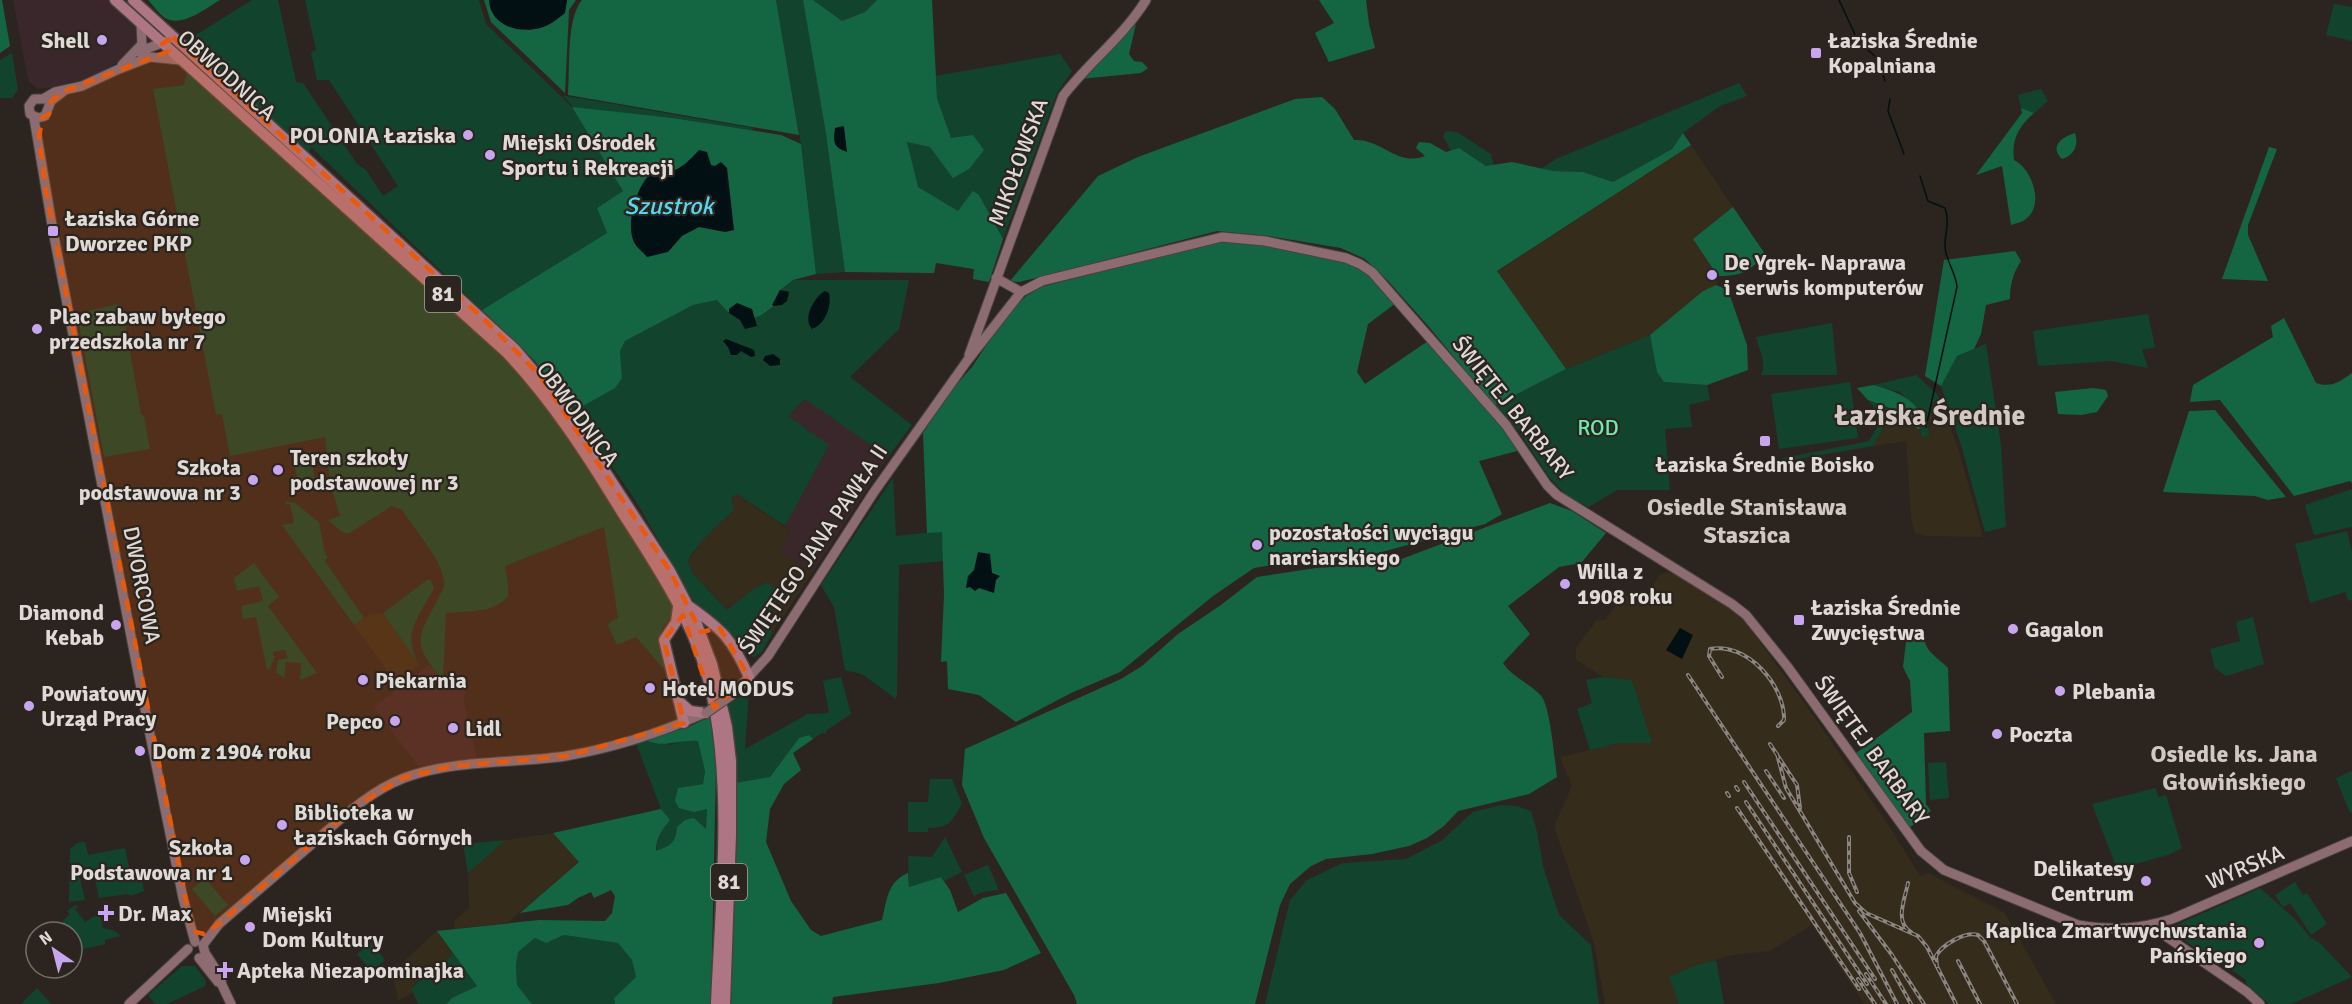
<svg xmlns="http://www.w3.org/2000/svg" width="2352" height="1004" font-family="Signika,sans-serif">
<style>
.commercial{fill:#3a272c}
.industrial{fill:#362c1c}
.green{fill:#12442d}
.forest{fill:#146643}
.water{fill:#020f13}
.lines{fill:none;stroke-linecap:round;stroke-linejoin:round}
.stream{stroke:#020f13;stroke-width:1.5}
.secondary-casing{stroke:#49433e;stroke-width:11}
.primary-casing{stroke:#49433e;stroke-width:13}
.secondary{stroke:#8c6c70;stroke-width:9}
.primary{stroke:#ae7685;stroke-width:10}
.rail-casing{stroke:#8c8681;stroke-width:4}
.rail{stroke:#2c251f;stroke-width:1.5;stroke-dasharray:4.5;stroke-linecap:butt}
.secondary-bridge-casing{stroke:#49433e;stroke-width:11;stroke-linecap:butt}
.secondary-bridge{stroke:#8c6c70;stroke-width:9}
.marked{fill:#e8590c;fill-opacity:0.2;stroke:#e8590c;stroke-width:4.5;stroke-dasharray:12 8;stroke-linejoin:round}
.poi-dot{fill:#c8a6ef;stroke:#2c251f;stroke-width:2}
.labels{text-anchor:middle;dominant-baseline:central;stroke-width:4.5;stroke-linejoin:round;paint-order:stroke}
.shield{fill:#2c251f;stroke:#a9a49f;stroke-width:1.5}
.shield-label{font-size:21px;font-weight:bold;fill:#dfdad6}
.poi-label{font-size:22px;font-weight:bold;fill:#dfdad6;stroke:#2c251f;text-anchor:start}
.street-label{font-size:22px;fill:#dfdad6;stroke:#2c251f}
.park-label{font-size:22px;fill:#6aeeae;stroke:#2c251f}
.water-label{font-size:24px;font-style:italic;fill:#54d8f2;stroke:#2c251f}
.neighbourhood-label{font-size:24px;font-weight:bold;fill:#d2c8c1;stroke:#2c251f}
.district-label{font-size:28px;font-weight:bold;fill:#d2c8c1;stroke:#2c251f}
</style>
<rect width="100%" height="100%" fill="#2c251f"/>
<path class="commercial" d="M13 0H109L137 29 139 38 136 46 121 60 96 75 61 87 37 89 28 80Z
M806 399 888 457 813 572 779 551 791 531 785 526 828 446 788 416Z
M429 665 443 681H467L464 702 477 758 418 766 374 707Z"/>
<path class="industrial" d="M1691 145 1733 207 1693 239 1718 276 1716 285 1703 291 1650 335 1566 369 1497 272Z
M1940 400 1958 448 1981 529 1982 536 1981 537 1928 536 1915 533 1911 518 1906 441 1873 446 1893 410 1919 430 1921 437 1928 431 1931 425 1928 418 1932 403Z
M737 494 791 531 780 551 813 572 773 632 761 624 788 584 773 588 768 582 752 590 727 610 692 573 688 561 703 539 734 510 731 498Z
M1672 572 1722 603 1743 619 1813 715 1893 832 1920 876 1928 873 2005 913 2056 1004H1864L1812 925 1770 951 1732 955 1696 965 1670 977 1679 1004H1605L1594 943 1555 829V824L1572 786 1560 757 1619 743H1652L1632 680 1603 677 1576 660V648L1596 621 1605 620 1624 595 1642 604 1660 574Z
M383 613 419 665 396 683 354 625 369 615Z
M553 833 580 861 507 923 454 929V921L469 908 468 873 506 840Z
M437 931 453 954 411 987 413 992 398 1001 392 972Z"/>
<path class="green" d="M252 0H278L296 82 303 83 357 164 366 170 383 196 398 186 329 80H317L311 52 316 50 305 0H479L486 24 572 107 623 191 597 208 607 233 482 310 311 147 300 175 491 345 537 393 577 449 675 609C671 622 667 620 662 630 656 641 665 662 668 674L636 637 617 645 607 624 618 618 604 527 505 566 508 583V596C494 614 467 611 446 613L443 681C412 643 416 640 438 599 440 594 445 588 444 582 443 561 414 529 402 510L392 506 348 534 342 532 328 520 340 516 330 484 325 437 230 456 222 414 216 415 153 89 184 85 196 35Z
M776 0H803L826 134 845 272 816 274 801 144Z
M813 0H877L865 12 842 21Z
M2334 4 2352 7V41L2326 35Z
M12 53 18 90 12 98H0V60Z
M1060 54 1072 71 1057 93 1003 239 979 195 969 199 958 211 917 187 907 141 930 147 954 177 951 138 937 98 936 76Z
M1739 83 1747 96 1720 106 1683 133 1672 149 1613 182 1583 172 1553 171 1541 169 1556 159Z
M2041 89 2048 101 2034 113 2021 108 2018 95Z
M563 96H566L753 128 747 138 590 124Z
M1446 131 1457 132 1491 154 1494 166H1486L1459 148 1451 151 1443 136Z
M793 280H909L899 329 850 377 912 425 888 457 805 399 788 416 829 445 785 526 737 494 731 498 734 510C717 526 700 540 688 560L692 573 727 610 752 590 768 582 773 588 788 584 762 624 773 632 762 652 754 657 742 652 719 622 698 609 637 503 570 405 581 407 622 378 620 351 625 341 693 305 717 300 723 308 738 319C760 315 775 316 779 291Z
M117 304 122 306 141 414 144 416 150 449 104 457 77 314Z
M2148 314 2155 347 2142 350 2148 368 2111 361 2038 366 2033 331Z
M1832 323 1837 375H1761C1767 362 1759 350 1756 337Z
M1650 335 1657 372 1664 382 1707 385 1710 400 1689 405 1692 427 1665 429 1670 490H1617L1589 507 1568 497 1549 477 1518 430 1494 406 1566 369Z
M1986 344 2001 445 2006 527 1985 532 1961 445 1941 386 1957 356Z
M1916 375 1937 394 1940 400 1932 403C1929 414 1927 425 1929 436L1921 437 1919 411 1900 392 1874 385Z
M1850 382 1858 438 1779 449 1771 394Z
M1868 400 1893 410 1873 446 1775 463 1774 460 1869 441 1883 418Z
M310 451 316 485 299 488 292 454Z
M893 478 896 536 942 531 944 561 899 565 897 694 896 699 862 674 845 670 834 607 821 585Z
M2352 489V527L2314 535 2305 505Z
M284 501 295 503 319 522 325 554 328 557 325 561 364 618 354 625 282 525 294 523 290 504 286 505Z
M2347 531 2352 552V600L2349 601 2345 592 2310 603 2295 544Z
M254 563 279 597 268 606 317 673 300 680 301 663 286 662 284 678 276 672 278 660 288 658 285 650 273 652V656H275L270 669 267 670 256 617 243 619 241 606 263 601 259 586 237 591 234 578Z
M427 580H431L434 588C419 618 401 632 419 665L383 613Z
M2253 617 2264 664 2226 676 2215 668 2210 649 2240 641 2236 622Z
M841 677 851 714 827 730 826 734 822 733 813 739 809 735 799 738 770 777 735 783 737 754 728 704 749 691 745 749 808 714 829 713 823 681Z
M1603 677 1632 680 1652 743H1619L1590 750 1577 709 1592 703 1586 680Z
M645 740 670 745 687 740 698 741 705 771 703 784 678 788 707 808 706 829 694 818 671 846 656 851 659 833 670 820 661 809 636 743Z
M1946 762 1949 798 1930 800 1928 763Z
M2352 771V812L2350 813 2336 778Z
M930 779H952L962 804C950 822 952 827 928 828V832H908V802H928Z
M2156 788 2158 797 2166 795 2182 848 2168 855 2117 869 2092 804Z
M1501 805 1517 806 1531 811 1537 832 1543 866 1559 915 1591 945 1599 1004H1265L1290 900 1307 880 1343 863 1406 859 1441 841 1473 812Z
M945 837 962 872 944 881 941 877 909 887 908 856 932 857Z
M506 840 468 873 463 844Z
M85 842 88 855 125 848 131 876 141 874 144 891 130 896 129 894 99 898 93 870 79 873 85 900 69 902 70 849 77 843Z
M988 865 999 890 982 892 974 896 964 875Z
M205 878 228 905 215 916 192 889Z
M2295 882 2303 895 2307 893 2327 924 2311 935 2290 903 2292 902 2283 907 2275 895Z
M2260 888 2294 918 2311 938 2320 943 2352 977 2291 1004H2269L2246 984V980L2219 961 2215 962 2172 931 2178 929 2176 925Z
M76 905 78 906 75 909 85 922 100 913 103 928 115 931 120 936 105 940V944L84 949 72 937V932H68L60 924 70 914 67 911Z
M564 935 618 943 632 960 636 977 614 998 615 1004H532L517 985 516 965 518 952 535 938 546 943Z
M371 942 385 960 371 971 357 954Z
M453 954 477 986 452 998 446 1004H418L411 988Z
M1716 960 1724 1004H1679L1669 977 1696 965Z
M182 966H195L206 981 205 986 167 1004H155L148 995Z
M37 988 51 1004H21Z"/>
<path class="forest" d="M0 0H2L10 46 0 53Z
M148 0H220C206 8 182 28 165 18 159 14 153 5 148 0Z
M484 0H576L569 10 565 93 491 22Z
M582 0H776L799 135 568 95C570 69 566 19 582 0Z
M803 0H813L842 21 865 12 877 0H932L937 98 951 138 973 135 984 150 969 169 953 178 930 147 907 142 918 187 958 211 973 191 979 195 1003 239 989 282 973 279 974 269 936 263 934 273 845 272 826 134Z
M1319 0H1366L1369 24 1375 48 1329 62 1315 33 1334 23Z
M1136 24 1129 54 1134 61 1142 62 1148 68 1141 73 1080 79Z
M1322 97 1335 109 1354 140C1381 138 1397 167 1425 156L1416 148 1419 142 1430 143 1446 152 1459 148 1486 166 1512 162 1553 171 1583 172 1613 182 1672 149 1683 133 1691 145 1497 271 1566 369 1494 406 1430 328 1388 281 1365 259 1341 248 1269 236 1217 231 1040 277 1019 282 1010 281 1098 176 1138 157 1295 99Z
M572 107 672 118 781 135 801 144 816 274 793 280 779 291 777 303C754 324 738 327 717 300L693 305 625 341 620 351 622 378 615 388 581 407 570 405 534 360 482 310 607 233 597 208 623 191Z
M2021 108 2034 113C2019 126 2011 140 2014 160 2031 168 2044 202 2028 217 2024 222 2017 223 2011 225L2002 166 1976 175 2022 113Z
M2075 133C2079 146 2074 155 2062 159 2049 146 2062 137 2075 133Z
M2269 147 2277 149 2248 225V235L2268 281 2222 279Z
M1733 207 1765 254C1749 272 1742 276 1718 276L1693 239Z
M1218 242 1268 244 1338 260 1362 268 1396 303 1368 324 1357 372 1365 384 1428 341 1521 450 1479 461 1502 514 1485 524 1378 553 1315 558 1254 568 1213 596 1120 672 1071 693 1016 722 979 695 948 689 947 661 941 662 944 595 942 532 927 533 923 433 949 393 972 367 1007 314 1026 296 1041 287Z
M2015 251 2021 261C2013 273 2010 285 2010 299L1986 305 1981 334 1974 349 1957 356 1941 386 1925 376 1944 260Z
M1716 285 1728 290 1747 345 1748 370 1707 385 1664 382 1657 372 1650 335 1703 291Z
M2284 318 2316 383C2332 388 2339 382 2352 373V483L2350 481 2294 496 2220 400 2190 402 2193 385 2273 337 2271 326Z
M1874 385C1894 391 1929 402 1919 430L1895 410 1868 400 1857 388Z
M2093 388 2106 390 2108 396 2097 412 2081 415 2058 414 2055 392Z
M2215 410 2286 497 2268 500 2255 496 2163 492 2189 411Z
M1550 503 1572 511 1606 533 1581 563 1559 567 1508 606 1530 634 1503 663C1513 678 1533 685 1542 697 1550 708 1555 761 1557 777L1529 794 1458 811 1444 826 1427 838 1409 846 1372 854 1326 859 1311 866 1290 884 1280 905 1255 1004H1077L1074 995 984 838 962 785 965 749 1121 679 1142 666 1178 634 1221 605 1257 577 1316 568 1391 563Z
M1924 630C1922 650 1935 655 1948 668L1950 731 1924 733 1926 804 1931 811 1909 828 1855 754 1912 712 1910 681 1903 667 1906 642Z
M712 716 716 767 711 1004H615L614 998 636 977 632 960 618 943 564 935 546 943 535 938 518 952 516 965 517 985 532 1004H446L452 998 477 986 437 931 539 920 605 921 612 913 615 896 611 890 594 898 591 892 578 898 568 905 520 913 579 862 553 833 661 809 670 820C662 830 656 837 656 851 670 846 676 843 677 827L685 820 694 818 706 829 707 809 694 812 679 808 675 801 678 788 703 784 705 771 698 741C677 739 666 749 645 740L688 727Z
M809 735 813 739 793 753 801 770 784 784 770 809 766 842 791 901 811 930 821 936 882 920C887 900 887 882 908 873L909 887 941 877 950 890 958 912 983 898 1006 893 1041 953 1004 970 939 983 833 997 832 1004H730L735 783 770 777 799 738Z"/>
<path class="water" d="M489 0H567V1L565 13C556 20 547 28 535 29 514 33 490 23 489 0Z
M843 126 844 127 847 152C833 147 833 143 835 128Z
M699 150 707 152 711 165 715 166 721 162 727 168 734 230 725 232 699 227 682 236 668 252 647 257C644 253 636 247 634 242 625 224 637 182 654 171 675 176 686 164 699 150Z
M780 290 789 292 787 301 782 305 774 306 772 305Z
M825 291 829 293C832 307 825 324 812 329 802 319 814 297 825 291Z
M737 303 752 309 757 326 745 329 740 320 729 313V309Z
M726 339 754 350 755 356 751 357 741 351 737 355H731L728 347 723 341Z
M773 354 780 359V365L770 366 763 360 765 356Z
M978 552 990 554 992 573 1000 576 996 580 994 593 979 588 975 591 970 587 966 588 968 576 974 570Z
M1680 628 1693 635 1682 659 1666 650Z"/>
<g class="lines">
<path class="stream" d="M1839 0 1858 41 1878 59 1885 81
M1890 99 1888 111 1904 154
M1920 176 1928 201 1945 208C1950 222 1945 232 1945 246 1945 260 1956 272 1957 287L1926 427"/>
<defs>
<path id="secondary" d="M138 52 167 41
M122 65 142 44 141 25
M64 91 51 101 45 116 38 118 30 114 29 106 34 99H43L55 92 82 86 119 69 150 57 180 60
M34 118 53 231 149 730 183 898 195 942
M996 278 1021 292
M969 355 1063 96C1089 62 1123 37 1146 0
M732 695 768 656 874 492 967 361 1021 292 1042 281 1222 237 1265 241 1346 258 1360 264 1372 272 1506 425 1547 485 1557 495 1732 604 1746 615 1787 666 1921 851 1944 870 2078 925C2112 931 2140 929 2172 919L2352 841
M2151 926 2247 992 2260 1004
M203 945 219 924C250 897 281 871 312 844 341 819 368 792 404 778 455 759 513 764 566 756 613 748 662 732 705 713
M203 945 205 953 220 976 222 985 231 1004
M199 958 218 982
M129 1004 188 949"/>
<path id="primary" d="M115 0 507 353C552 401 587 455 621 511 659 570 700 630 713 701 732 797 720 906 716 1004
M133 0 515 349 560 402 670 571 695 619 712 664 727 727 731 761V834L725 1004
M689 606C723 630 732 639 749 677
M678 607 676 622 664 640 684 723
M680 702 690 711 706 713"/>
</defs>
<use href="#secondary" class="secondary-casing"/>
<use href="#primary" class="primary-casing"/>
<use href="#secondary" class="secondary"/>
<use href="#primary" class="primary"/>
<defs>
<path id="rail" d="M1688 675 1860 933 1897 1004
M1722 677 1709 656 1710 649C1747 642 1785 685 1784 720L1778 726
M1770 744 1797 785 1800 808
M1777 754 1786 788 1855 903 1866 913 1918 936 1927 947 1956 1004
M1766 771 1784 798
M1744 782 1875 979
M1736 787 1738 790
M1727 793 1729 796
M1746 802 1867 984
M1737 808 1859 989
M1849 837V873L1857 892
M1908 883C1905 899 1894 922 1911 932
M1859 911 1892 955 1924 1004
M1958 961 1980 1004
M1937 967 1936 956C1942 945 1965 931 1978 935L1984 941 2017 1004
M1892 970 1911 1004
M1866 974 1886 1004
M1858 979 1875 1004"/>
</defs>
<use href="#rail" class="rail-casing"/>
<use href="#rail" class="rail"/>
<defs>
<path id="secondary-bridge" d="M706 713 732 695"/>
</defs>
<use href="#secondary-bridge" class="secondary-bridge-casing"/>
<use href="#secondary-bridge" class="secondary-bridge"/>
</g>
<path class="marked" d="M173 37 484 319 538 373 670 571 701 632 720 628 749 677 714 708 683 615 664 640 684 723 567 756 449 767 403 778 355 807 219 924 204 934 192 931 46 192 39 138 42 118 49 114 51 101 64 91 169 51 162 44Z"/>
<g class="poi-dot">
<circle cx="102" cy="40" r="6"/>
<rect x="1810" y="47" width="12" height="12" rx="3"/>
<circle cx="468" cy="135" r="6"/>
<circle cx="490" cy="155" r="6"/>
<rect x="47" y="225" width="12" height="12" rx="3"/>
<circle cx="1712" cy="275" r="6"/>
<circle cx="37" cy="329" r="6"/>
<rect x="1759" y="435" width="12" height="12" rx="3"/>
<circle cx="278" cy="470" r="6"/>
<circle cx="253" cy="480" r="6"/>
<circle cx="1257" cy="545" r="6"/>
<circle cx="1565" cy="584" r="6"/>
<rect x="1793" y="614" width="12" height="12" rx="3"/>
<circle cx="116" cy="625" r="6"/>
<circle cx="2013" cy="629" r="6"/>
<circle cx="363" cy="680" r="6"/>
<circle cx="650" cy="688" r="6"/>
<circle cx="2060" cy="691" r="6"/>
<circle cx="29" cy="706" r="6"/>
<circle cx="395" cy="721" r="6"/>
<circle cx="453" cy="728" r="6"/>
<circle cx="1997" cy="734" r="6"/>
<circle cx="140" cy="751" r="6"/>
<circle cx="282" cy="825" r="6"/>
<circle cx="245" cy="860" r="6"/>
<circle cx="2146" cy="881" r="6"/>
<path d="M103 904h6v6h6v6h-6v6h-6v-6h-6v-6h6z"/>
<circle cx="250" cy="927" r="6"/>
<circle cx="2259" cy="943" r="6"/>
<path d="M222 961h6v6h6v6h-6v6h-6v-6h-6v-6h6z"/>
</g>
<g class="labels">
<g class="shield">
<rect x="425" y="276" width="36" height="36" rx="4.5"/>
<rect x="711" y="864" width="36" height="36" rx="4.5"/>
</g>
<g class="shield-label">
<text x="443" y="294">81</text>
<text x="729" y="882">81</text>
</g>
<g class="poi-label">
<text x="90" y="40" text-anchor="end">Shell</text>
<text x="1828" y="40">Łaziska Średnie<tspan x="1828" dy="25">Kopalniana</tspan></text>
<text x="456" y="135" text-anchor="end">POLONIA Łaziska</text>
<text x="502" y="142">Miejski Ośrodek<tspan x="502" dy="25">Sportu i Rekreacji</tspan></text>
<text x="65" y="218">Łaziska Górne<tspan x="65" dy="25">Dworzec PKP</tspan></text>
<text x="1724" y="262">De Ygrek- Naprawa<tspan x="1724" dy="25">i serwis komputerów</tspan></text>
<text x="49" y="316">Plac zabaw byłego<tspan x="49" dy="25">przedszkola nr 7</tspan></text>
<text x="290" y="457">Teren szkoły<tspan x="290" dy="25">podstawowej nr 3</tspan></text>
<text x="1765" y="464" text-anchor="middle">Łaziska Średnie Boisko</text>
<text x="241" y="467" text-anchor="end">Szkoła<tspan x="241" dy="25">podstawowa nr 3</tspan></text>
<text x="1269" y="532">pozostałości wyciągu<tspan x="1269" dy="25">narciarskiego</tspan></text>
<text x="1577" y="571">Willa z<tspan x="1577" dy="25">1908 roku</tspan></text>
<text x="1811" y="607">Łaziska Średnie<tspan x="1811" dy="25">Zwycięstwa</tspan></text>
<text x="104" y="612" text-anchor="end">Diamond<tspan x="104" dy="25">Kebab</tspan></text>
<text x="2025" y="629">Gagalon</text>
<text x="375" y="680">Piekarnia</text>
<text x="662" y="688">Hotel MODUS</text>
<text x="2072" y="691">Plebania</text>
<text x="41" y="693">Powiatowy<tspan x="41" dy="25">Urząd Pracy</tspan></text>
<text x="383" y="721" text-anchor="end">Pepco</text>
<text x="465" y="728">Lidl</text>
<text x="2009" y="734">Poczta</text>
<text x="152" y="751">Dom z 1904 roku</text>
<text x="294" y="812">Biblioteka w<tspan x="294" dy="25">Łaziskach Górnych</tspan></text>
<text x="233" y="847" text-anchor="end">Szkoła<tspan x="233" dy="25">Podstawowa nr 1</tspan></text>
<text x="2134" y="868" text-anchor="end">Delikatesy<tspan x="2134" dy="25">Centrum</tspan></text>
<text x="118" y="913">Dr. Max</text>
<text x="262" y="914">Miejski<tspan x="262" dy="25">Dom Kultury</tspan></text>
<text x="2247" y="930" text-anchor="end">Kaplica Zmartwychwstania<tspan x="2247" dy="25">Pańskiego</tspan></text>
<text x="237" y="970">Apteka Niezapominajka</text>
</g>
<g class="street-label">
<text transform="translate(227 75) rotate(42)">OBWODNICA</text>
<text transform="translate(1018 162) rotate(-70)">MIKOŁOWSKA</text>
<text transform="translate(1513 408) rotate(51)">ŚWIĘTEJ BARBARY</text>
<text transform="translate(578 414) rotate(54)">OBWODNICA</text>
<text transform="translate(813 549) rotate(-56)">ŚWIĘTEGO JANA PAWŁA II</text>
<text transform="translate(142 585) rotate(79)">DWORCOWA</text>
<text transform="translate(1872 750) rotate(54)">ŚWIĘTEJ BARBARY</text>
<text transform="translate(2245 867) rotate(-23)">WYRSKA</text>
</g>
<g class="park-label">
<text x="1598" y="427">ROD</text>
</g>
<g class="water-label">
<text x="669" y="206">Szustrok</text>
</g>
<g class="neighbourhood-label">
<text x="1747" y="507">Osiedle Stanisława<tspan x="1747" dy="28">Staszica</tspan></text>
<text x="2234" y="754">Osiedle ks. Jana<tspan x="2234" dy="28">Głowińskiego</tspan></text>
</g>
<g class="district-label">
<text x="1930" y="416">Łaziska Średnie</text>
</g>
</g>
<g transform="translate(54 950) rotate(325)"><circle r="28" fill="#2c251f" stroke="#746d68" stroke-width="1.5"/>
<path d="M0-4.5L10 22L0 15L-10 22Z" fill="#c8a6ef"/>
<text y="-9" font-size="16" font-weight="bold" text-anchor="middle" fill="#dfdad6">N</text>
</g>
</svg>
